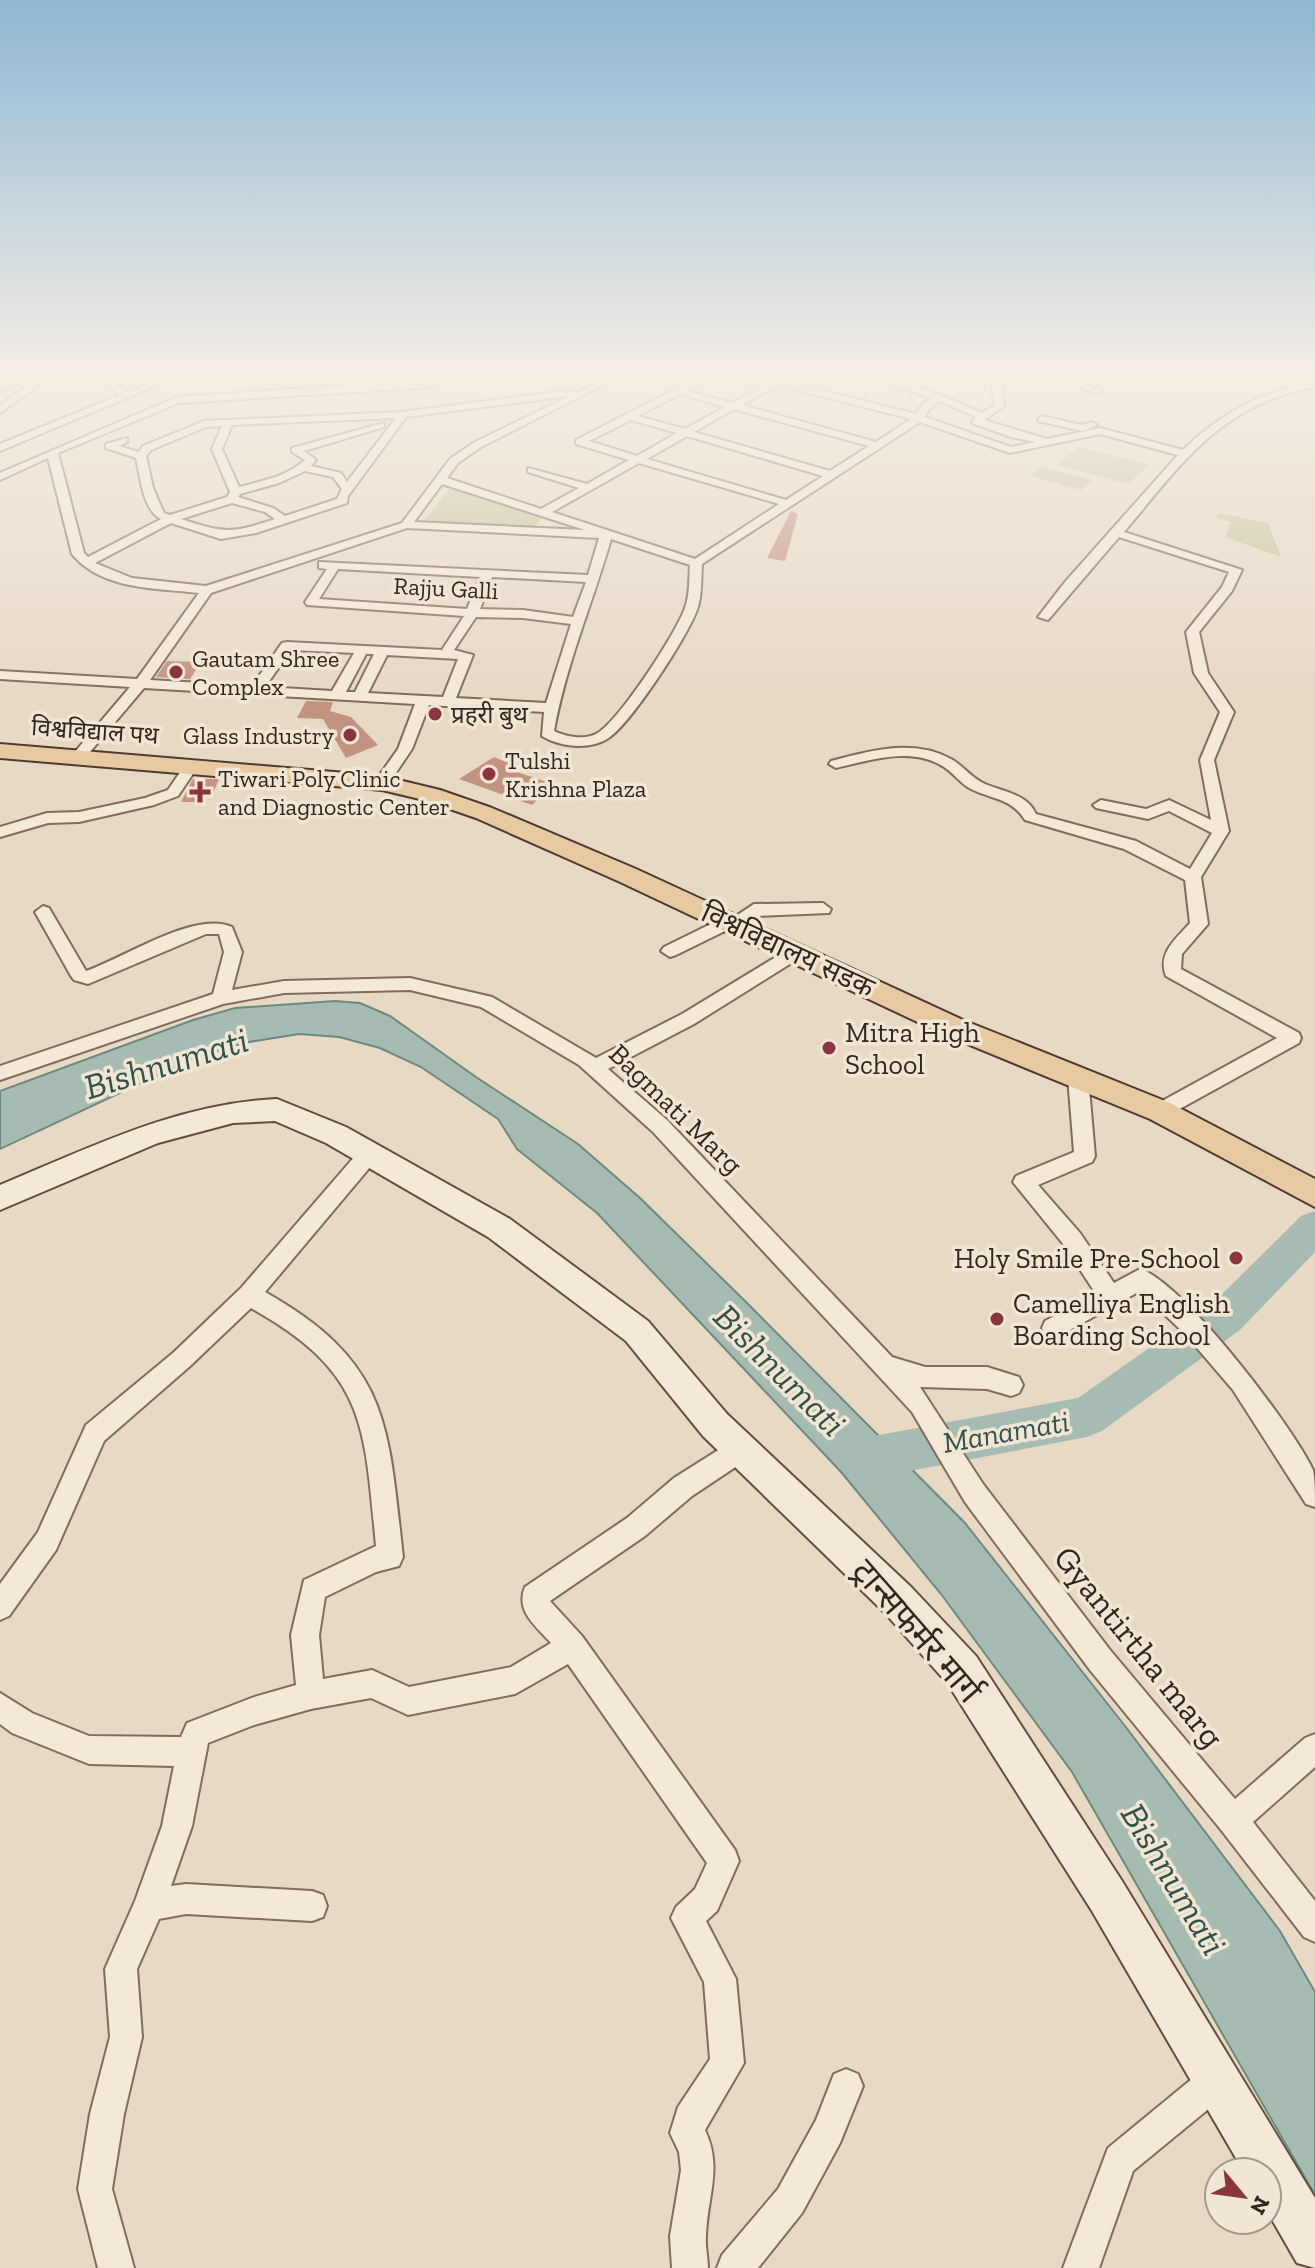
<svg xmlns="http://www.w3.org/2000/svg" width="1315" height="2268" font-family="'Zilla Slab','Noto Sans Devanagari',serif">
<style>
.green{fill:#c5c49b}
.water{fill:#a6bcb3;stroke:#6e897f;stroke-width:2}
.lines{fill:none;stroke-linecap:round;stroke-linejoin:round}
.river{fill:#a6bcb3;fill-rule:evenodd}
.building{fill:#c29380}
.minor-casing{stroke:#816c5d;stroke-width:4}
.secondary-casing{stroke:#634d41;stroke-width:4}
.primary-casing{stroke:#4f3b31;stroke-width:4}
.minor{fill:#f4e8d7;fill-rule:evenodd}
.secondary{fill:#f4e8d7;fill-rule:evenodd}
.primary{fill:#e7c9a2;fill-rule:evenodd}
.poi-dot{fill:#883540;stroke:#f1e5d4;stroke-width:3}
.labels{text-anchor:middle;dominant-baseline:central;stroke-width:7;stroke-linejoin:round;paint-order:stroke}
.far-street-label{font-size:24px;fill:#33261f;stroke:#f1e5d4}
.far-poi-label{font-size:24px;fill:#33261f;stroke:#f1e5d4;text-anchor:start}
.street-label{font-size:28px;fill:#33261f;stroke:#f1e5d4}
.poi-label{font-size:28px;fill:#33261f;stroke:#f1e5d4;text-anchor:start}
.water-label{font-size:30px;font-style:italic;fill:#31514b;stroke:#f1e5d4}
.near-street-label{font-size:34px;fill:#33261f;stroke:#f1e5d4}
.near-water-label{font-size:36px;font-style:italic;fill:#31514b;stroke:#f1e5d4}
</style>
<rect width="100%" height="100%" fill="#e8d9c5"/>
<path class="green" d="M1079 447 1150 465 1128 484 1056 465Z
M1041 467 1092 480 1081 490 1029 476Z
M450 488 545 514 534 528 420 526Z
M1219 513 1268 523 1281 557 1225 537 1231 522 1216 518Z"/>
<path class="water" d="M335 1001 360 1003 390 1016 476 1077 578 1144 640 1198 746 1302 965 1523 1125 1726 1280 1931 1315 1992V2195L1072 1772 941 1594 842 1473 597 1213 517 1149 498 1119 421 1067 380 1048 339 1037 299 1034 249 1042 199 1056 0 1149V1091L193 1020 235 1008Z"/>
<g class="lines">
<path class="river" d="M14 379H35L0 397V385Z
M1315 1211V1252L1240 1330 1102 1431 1087 1437 868 1479 852 1473 846 1458 852 1443 868 1437 1078 1398 1212 1304 1301 1216Z"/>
</g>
<path class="building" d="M791 511 798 514 785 561 767 558Z
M167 661 201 662 190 679 156 677Z
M306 701 333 702 330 711 351 717 378 745 346 758 323 719 297 718Z
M494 757 519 767 514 771 553 784 532 805 459 779Z
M193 779H219L212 795 205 796 203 802H181Z"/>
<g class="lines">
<defs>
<path id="minor" d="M9 379H21L0 389V383Z
M37 379H48L0 413V405Z
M102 379H112L128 392 159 379H172L0 451V444L120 395Z
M441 379H461L421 388 179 403 58 453 84 553 88 557 161 519C143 511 140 475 136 458L106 448V444L127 438V442L119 446 139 452 143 446 204 421 401 412 571 390 576 393 604 379H615L481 447 458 463 447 478 541 509 579 488 528 472V468L587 484 629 460 576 444V440L695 379H707L687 391 732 403 760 387 736 379 767 383 776 379 916 414 922 405 932 398 872 379C909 379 948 398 982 413L994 405 992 379H1001L1004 406 984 420 1047 439 1100 428 1183 450C1222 412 1262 392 1315 381V387C1220 405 1183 462 1124 532L1242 570 1232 591 1199 632 1208 673 1234 712 1214 760 1229 831 1201 877 1208 924 1182 954 1181 969 1299 1033 1301 1038 1299 1043 1167 1116H1153L1150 1111 1153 1106 1277 1038 1166 976C1157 953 1176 939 1190 923L1185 880 1124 849 1025 820C1012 799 995 800 973 790 961 785 955 774 944 767 912 746 871 760 836 768L829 764 831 761C870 751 913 738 951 759 964 766 971 778 985 784 1004 792 1027 794 1036 814L1136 841 1190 869 1212 833 1169 811 1148 819 1096 808 1093 805 1101 800 1146 809 1169 800 1211 820 1200 760 1220 712 1194 673 1186 632 1222 587 1229 572 1119 537 1048 620 1038 617 1065 582 1178 455 1100 434 1010 453 920 422 702 564C701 578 702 594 698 607 690 633 629 727 607 739 589 750 560 747 542 736L544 712 429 705 412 749 387 786 382 788 374 783 398 749 415 704 144 688 84 759 79 760 72 756 74 753 130 687 0 679V671L137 679 199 593C156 588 101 590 72 554L48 458 0 480V473L177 397ZM777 385 911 419 876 442 742 405ZM680 394 725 407 685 429 638 416ZM569 396 473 443 450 459 402 523 206 586 132 578 95 563 171 523 221 539 256 533 347 503 348 496 406 417ZM940 401 976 417 972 423 1011 437 1035 442 1011 447 925 417 929 409ZM734 409 869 446 830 471 694 432ZM396 418 347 482 341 473 311 466 316 460 304 451 384 427V423L292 448V452L305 460C286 477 262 481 239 487L222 449 232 425ZM631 420 677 433 637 456 589 441ZM222 426 212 449 230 492 227 497 170 515 164 513 153 488 146 456 151 450 206 427ZM687 436 823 476 786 500 647 459ZM639 463 779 504 695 559 552 512ZM305 471 333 477 342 489 337 499 285 516 273 508 238 497 240 494 279 483ZM442 484 585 530 414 522ZM232 503 265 512 275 519C232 534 223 533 181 519ZM407 528 599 538 588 575 319 562V568L327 569 305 602 307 605 464 616 442 650 287 642 282 643 252 686 150 680 211 593ZM611 539 690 565C689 579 690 594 685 608 677 632 618 723 596 734 584 740 566 737 554 731 566 664 593 602 611 539ZM338 569 480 577 467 609 319 599ZM492 577 586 582 573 617 523 610 480 609ZM476 617 523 618 571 624 546 703 456 698 473 655 454 650ZM291 650 354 653 332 691 265 687ZM366 654H374L355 692H346ZM387 655 458 659 443 697 368 693Z
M1061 379H1074L1103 391 1095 393Z
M1041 416 1082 425 1092 422 1097 425 1083 431 1038 421Z
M192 761 199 765 178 796 154 805 79 822 48 823 0 837V827L47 813 79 812 145 798 168 790 187 762Z
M823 903 831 909 829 913 758 916 741 929H729L676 955 670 957 661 951 664 947 723 918H733L754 904Z
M43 906 49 908 86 971C124 958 195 910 232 927L242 952 232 990 284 981 410 978 492 997 596 1058 682 1014 789 949H801L804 953 801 957 694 1024 608 1069 667 1120 892 1357 925 1367H987L1019 1377 1023 1385 1019 1393 1011 1396 987 1389 920 1387 983 1484 1110 1650 1235 1799 1305 1738 1315 1734V1767L1253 1822 1315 1901V1942L1304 1937 1222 1831 1090 1670 965 1502 912 1412 653 1132 579 1065 481 1007 410 990 284 993 223 1004 0 1080V1066L213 994 224 952 219 934H206L88 984 74 980 71 976 35 912Z
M1078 1070 1088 1077 1095 1156 1092 1162 1038 1185 1080 1233 1114 1283 1140 1269C1182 1281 1294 1428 1313 1470 1315 1480 1315 1497 1315 1507L1306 1504 1233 1390 1185 1334 1140 1291 1061 1335 1053 1338 1045 1335 1042 1328 1045 1321 1096 1294 1064 1245 1013 1182 1016 1176 1074 1152 1068 1077Z
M369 1146 376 1148 379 1154 376 1160 265 1292C391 1363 388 1426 403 1557L399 1566 376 1572 325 1597 319 1635 323 1679 372 1670 409 1687 511 1667 551 1643C536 1626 515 1611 525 1587L627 1518 674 1478 731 1442 740 1438 749 1442 752 1450 749 1458 692 1496 645 1536 550 1601 582 1636 735 1850 739 1861 717 1911 706 1921 736 1979 744 2063 705 2130C723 2168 707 2197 706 2236 705 2247 708 2257 708 2268H672L670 2236 681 2170 679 2152 670 2133 678 2107 710 2059 704 1982 671 1918 676 1907 695 1889 707 1863 568 1664 515 1694 408 1715 371 1698 311 1709 254 1725 208 1743 192 1826 171 1886 186 1884 312 1891 323 1895 327 1906 323 1917 312 1921 186 1914 159 1919 137 1969 142 2037 124 2114 112 2189 134 2268H98L78 2189 90 2114 110 2037 105 1969 135 1901 162 1826 174 1766 89 1764 12 1733 0 1724V1693L32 1713 89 1736 181 1737 187 1723 254 1697 296 1685 291 1635 304 1580 376 1546C364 1424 367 1373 251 1308L189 1367 104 1441 56 1550 9 1616 0 1620V1584L38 1532 86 1425 173 1353 241 1288 362 1148Z
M1216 2064 1228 2069 1233 2081 1228 2093 1133 2171 1099 2268H1063L1108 2148 1204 2069Z
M846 2069 858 2074 863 2086 840 2143 802 2213 758 2268H717L722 2255 778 2189 816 2120 834 2074Z"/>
<path id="secondary" d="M277 1099 346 1127 510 1219 648 1321 727 1414 911 1587 976 1656 1122 1881 1315 2198V2268L1297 2263 1267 2211V2172H1244L1092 1911 948 1684 885 1613 703 1436 626 1341 488 1237 326 1143 275 1121 233 1123 158 1143 0 1210V1185C92 1147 176 1104 277 1099Z"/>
<path id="primary" d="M0 744 382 776 440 790 492 808 636 869 963 1020 1170 1103 1315 1179V1207L1150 1119 943 1034 618 881 476 818 424 800 382 790 0 758Z"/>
</defs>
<use href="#minor" class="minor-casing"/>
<use href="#secondary" class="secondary-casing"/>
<use href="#primary" class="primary-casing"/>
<use href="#minor" class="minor"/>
<use href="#secondary" class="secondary"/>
<use href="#primary" class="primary"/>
</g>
<linearGradient id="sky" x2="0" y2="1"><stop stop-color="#8db7d3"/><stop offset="0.54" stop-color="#f5eee5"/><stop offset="1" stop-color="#f5eee5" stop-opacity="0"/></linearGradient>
<rect width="1315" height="696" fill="url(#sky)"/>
<g class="poi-dot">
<circle cx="176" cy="672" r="8"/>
<circle cx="435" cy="714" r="8"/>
<circle cx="350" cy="735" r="8"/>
<circle cx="489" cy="774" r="8"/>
<path d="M196 780h8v8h8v8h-8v8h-8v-8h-8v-8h8z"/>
<circle cx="829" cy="1048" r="8"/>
<circle cx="1236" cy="1258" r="8"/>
<circle cx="997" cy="1319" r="8"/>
</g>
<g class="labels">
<g class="far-street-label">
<text transform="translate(446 588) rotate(3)">Rajju Galli</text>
<text transform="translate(95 731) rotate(4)">विश्वविद्याल पथ</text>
</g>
<g class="far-poi-label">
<text x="192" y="658">Gautam Shree<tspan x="192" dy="28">Complex</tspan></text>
<text x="451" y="714">प्रहरी बुथ</text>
<text x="334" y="735" text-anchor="end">Glass Industry</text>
<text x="505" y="760">Tulshi<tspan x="505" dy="28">Krishna Plaza</tspan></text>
<text x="218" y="778">Tiwari Poly Clinic<tspan x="218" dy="28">and Diagnostic Center</tspan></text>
</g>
<g class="street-label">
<text transform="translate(788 950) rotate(25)">विश्वविद्यालय सडक</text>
<text transform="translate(676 1109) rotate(44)">Bagmati Marg</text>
</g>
<g class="poi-label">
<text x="845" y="1032">Mitra High<tspan x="845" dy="32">School</tspan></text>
<text x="1220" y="1258" text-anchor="end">Holy Smile Pre-School</text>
<text x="1013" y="1303">Camelliya English<tspan x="1013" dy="32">Boarding School</tspan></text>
</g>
<g class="water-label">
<text transform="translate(1006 1432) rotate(-10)">Manamati</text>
</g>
<g class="near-street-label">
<text transform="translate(917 1631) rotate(49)">ट्रान्सफर्मर मार्ग</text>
<text transform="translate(1139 1647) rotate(51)">Gyantirtha marg</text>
</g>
<g class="near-water-label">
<text transform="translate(166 1063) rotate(-17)">Bishnumati</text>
<text transform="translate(780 1370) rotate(45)">Bishnumati</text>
<text transform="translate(1174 1879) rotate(59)">Bishnumati</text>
</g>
</g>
<g transform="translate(1243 2196) rotate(119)"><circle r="38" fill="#f1e5d4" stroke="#a5998c" stroke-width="2"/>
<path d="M0-6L14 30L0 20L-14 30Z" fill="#883540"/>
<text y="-12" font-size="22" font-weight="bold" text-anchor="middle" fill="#33261f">N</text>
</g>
</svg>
